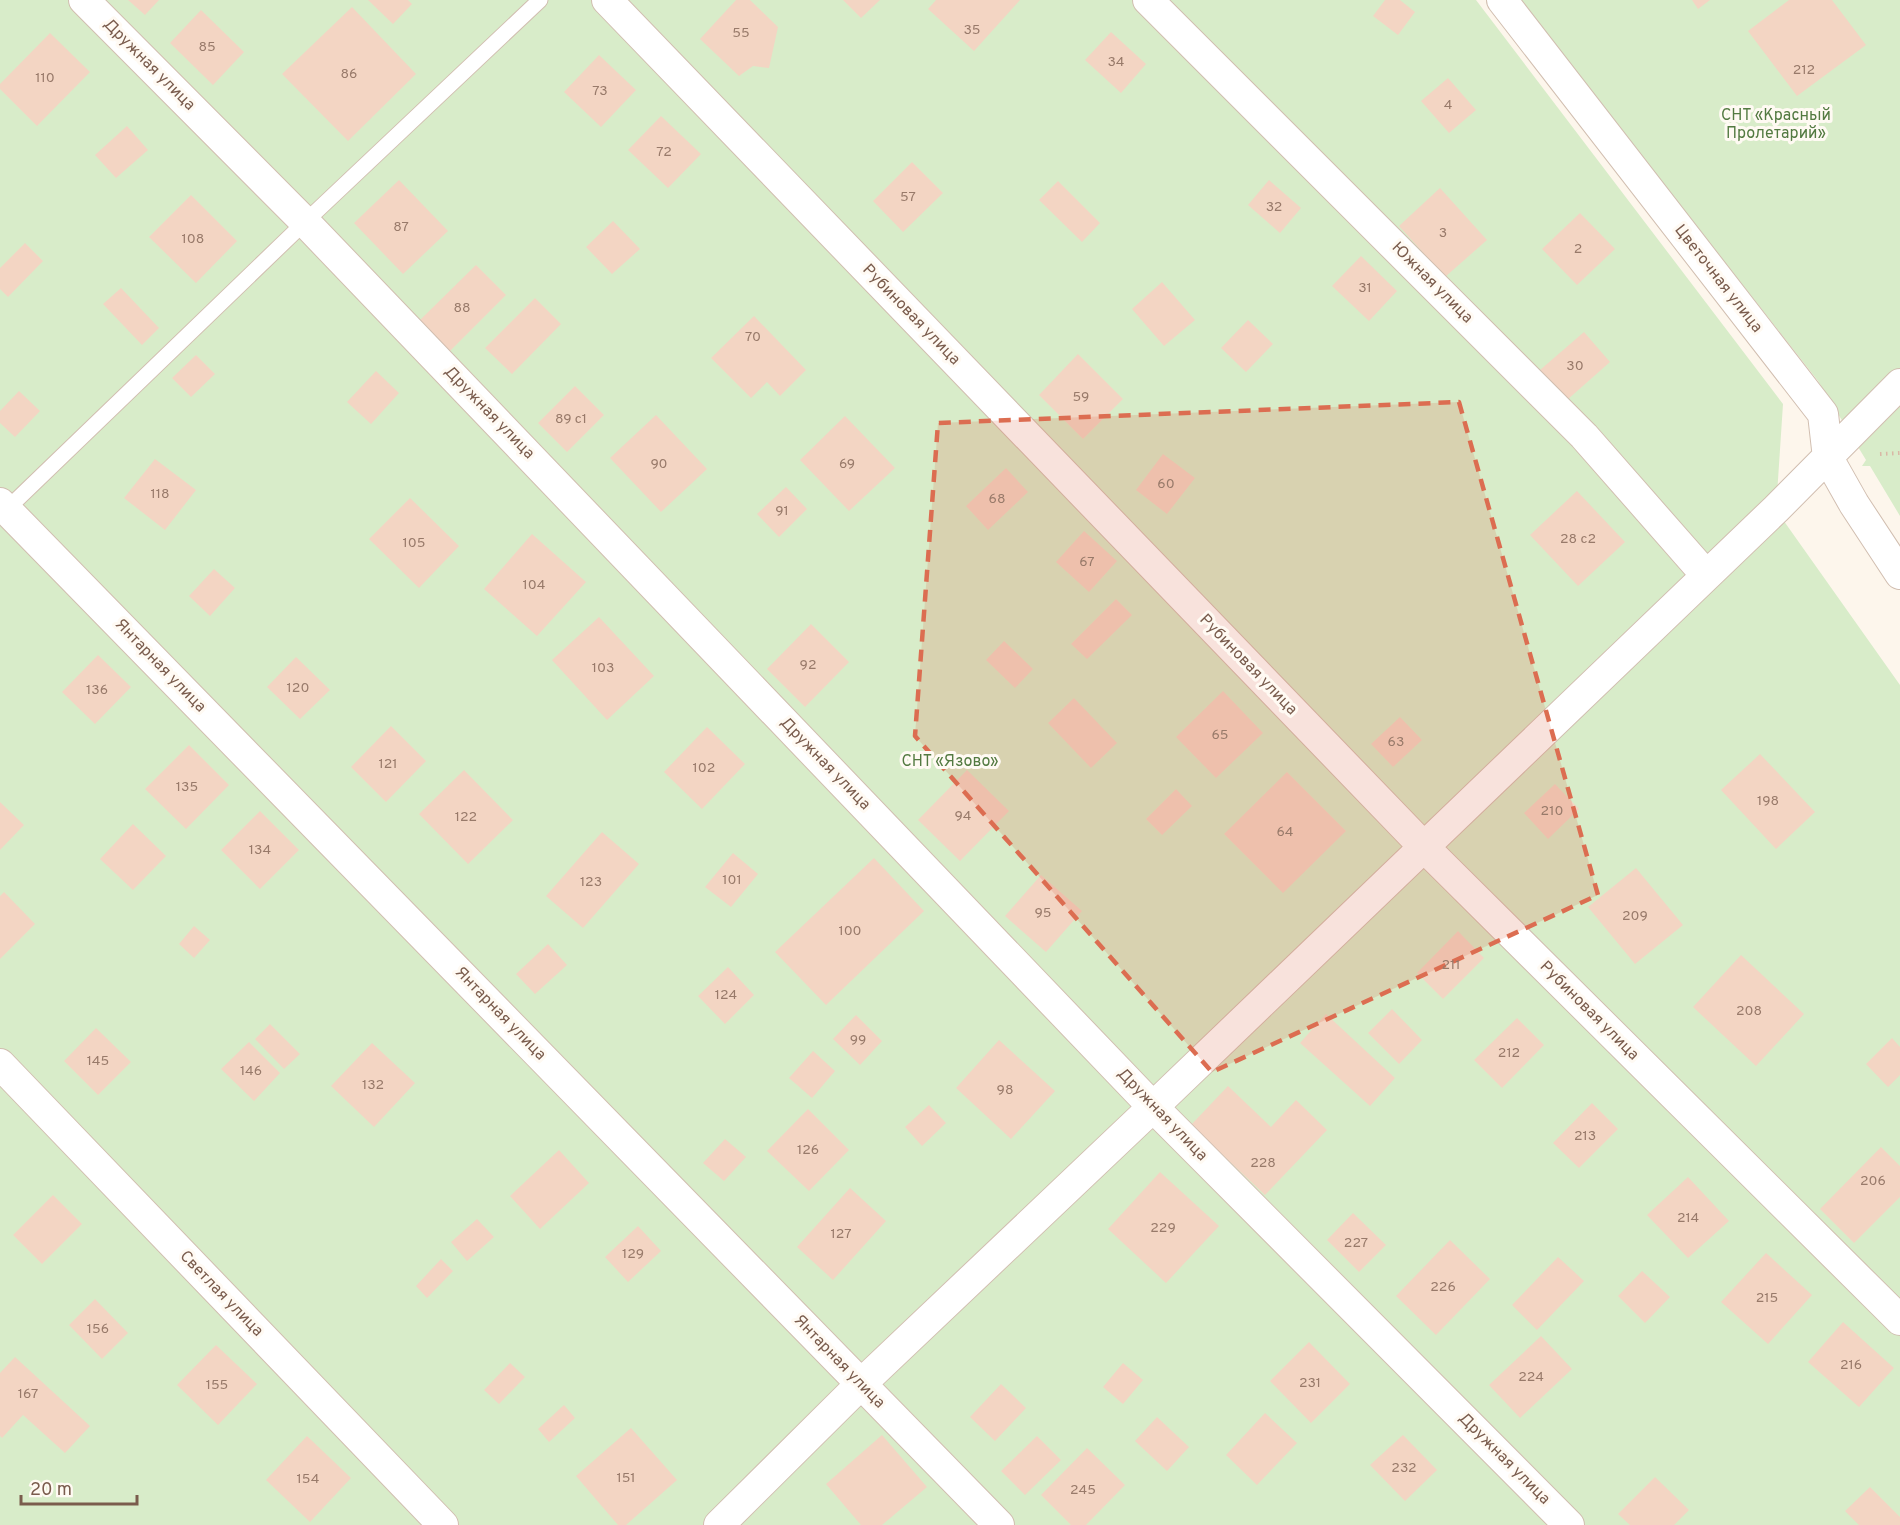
<svg xmlns="http://www.w3.org/2000/svg" width="1900" height="1525" font-family="Overpass,sans-serif">
<style>
.green{fill:#d8ecc9}
.building{fill:#f3d5c3}
.lines{fill:none;stroke-linecap:round;stroke-linejoin:round}
.service-casing{stroke:#d1beb0;stroke-width:17}
.minor-casing{stroke:#d1beb0;stroke-width:32}
.path{stroke:#d9b8a5;stroke-width:4;stroke-dasharray:1.5 4.5;stroke-linecap:butt}
.service{stroke:#fff;stroke-width:15}
.minor{stroke:#fff;stroke-width:30}
.marked{fill:#dc6d51;fill-opacity:0.2;stroke:#dc6d51;stroke-width:4.5;stroke-dasharray:12 8;stroke-linejoin:round}
.labels{text-anchor:middle;dominant-baseline:central;stroke-width:6;stroke-linejoin:round;paint-order:stroke}
.number-label{font-size:14px;fill:#987a6a}
.street-label{font-size:16px;fill:#7a5c4d;stroke:#fffaf3}
.park-label{font-size:16px;fill:#537a41;stroke:#fffaf3}
</style>
<rect width="100%" height="100%" fill="#fdf6ec"/>
<path class="green" d="M0 0H1476L1783 404 1776 510 1900 685V1525H0Z
M1519 0H1900V516L1870 466H1862L1866 460 1818 381Z"/>
<path class="building" d="M128 0H159L145 15Z
M368 0H408L412 4 393 24Z
M736 0H750L778 27 769 68 753 66 739 76 700 39Z
M843 0H880L861 18Z
M936 0H1020L974 51 928 9Z
M1385 0H1400L1415 12 1398 35 1373 16Z
M1692 0H1710L1698 9Z
M1789 0H1832L1866 45 1797 96 1748 31Z
M352 7 416 74 348 141 282 74Z
M201 10 244 52 213 85 170 43Z
M1111 32 1146 64 1121 93 1085 60Z
M50 33 90 72 37 126 0 89V84Z
M599 55 636 90 601 127 564 92Z
M1448 78 1476 110 1449 133 1421 101Z
M661 116 701 154 668 188 628 150Z
M127 126 148 150 116 178 95 155Z
M912 162 943 193 903 232 873 201Z
M399 180 448 231 403 274 354 223Z
M1269 180 1301 208 1280 233 1248 205Z
M1058 181 1100 223 1082 242 1039 200Z
M1440 188 1487 240 1445 277 1399 226Z
M191 195 237 241 196 283 149 237Z
M1580 213 1615 249 1577 285 1542 249Z
M613 221 640 249 612 274 586 247Z
M25 243 43 261 8 297 0 289V268Z
M1361 256 1397 291 1369 321 1332 286Z
M476 265 506 295 449 352 419 321Z
M1162 282 1195 320 1164 346 1132 309Z
M121 288 159 328 142 345 103 304Z
M535 298 561 324 512 374 485 348Z
M754 316 806 370 780 396 767 382 751 398 711 358Z
M1248 320 1273 344 1246 372 1221 348Z
M1584 332 1610 362 1567 400 1540 370Z
M1078 354 1123 399 1083 439 1039 395Z
M196 355 215 374 191 397 172 378Z
M376 371 399 393 371 424 347 402Z
M575 386 604 415 567 452 538 423Z
M19 391 40 411 15 437 0 423V411Z
M656 415 707 469 661 512 610 458Z
M845 416 895 468 849 511 800 460Z
M1163 454 1195 478 1167 514 1136 490Z
M155 459 196 490 165 530 124 498Z
M1006 468 1028 492 988 530 966 506Z
M786 487 807 509 779 537 757 514Z
M1577 491 1625 542 1578 586 1530 535Z
M410 498 459 546 419 588 369 539Z
M1084 531 1117 561 1089 592 1056 562Z
M532 534 586 582 537 636 484 589Z
M214 569 235 588 210 616 189 596Z
M1116 599 1132 615 1087 659 1071 644Z
M599 617 654 676 607 720 552 660Z
M811 624 849 662 805 707 767 669Z
M1004 641 1033 669 1015 688 986 660Z
M98 655 131 687 95 724 62 692Z
M296 657 330 690 300 719 267 687Z
M1223 691 1263 733 1216 778 1176 737Z
M1074 698 1117 743 1091 768 1048 723Z
M1400 717 1422 740 1393 767 1371 744Z
M391 726 426 761 386 802 351 767Z
M707 727 745 764 702 809 664 772Z
M189 745 229 785 186 829 145 789Z
M1760 754 1815 812 1776 849 1721 790Z
M464 770 513 820 468 864 419 814Z
M967 770 1009 811 960 861 918 820Z
M1287 772 1346 831 1283 893 1224 834Z
M1555 784 1579 809 1548 839 1524 813Z
M1176 789 1192 806 1162 835 1146 819Z
M0 802 24 825 0 850Z
M260 811 299 850 260 889 221 850Z
M133 824 166 856 133 890 100 859Z
M602 832 639 864 583 928 546 896Z
M733 853 758 874 731 907 705 887Z
M874 858 924 911 826 1005 775 952Z
M1636 868 1683 925 1635 964 1588 907Z
M1041 875 1082 911 1046 952 1005 916Z
M4 892 35 924 0 959V896Z
M194 926 210 940 194 958 179 944Z
M1458 931 1484 958 1443 999 1417 973Z
M548 944 567 965 535 994 516 974Z
M1741 955 1804 1014 1756 1066 1693 1007Z
M728 967 754 995 725 1024 698 996Z
M1392 1009 1422 1040 1399 1064 1368 1033Z
M1326 1014 1395 1078 1370 1106 1300 1043Z
M856 1015 882 1041 860 1065 833 1039Z
M1517 1018 1544 1045 1502 1088 1474 1060Z
M270 1024 300 1054 284 1069 255 1039Z
M96 1028 131 1062 98 1095 64 1061Z
M1892 1038 1900 1047V1075L1888 1087 1866 1064Z
M999 1040 1055 1091 1011 1139 956 1088Z
M249 1042 280 1073 254 1101 221 1069Z
M372 1043 415 1083 374 1127 331 1086Z
M813 1051 835 1071 812 1098 789 1078Z
M1228 1086 1271 1127 1296 1100 1327 1130 1265 1195 1191 1125Z
M1592 1103 1618 1129 1579 1168 1553 1143Z
M929 1105 946 1123 922 1146 905 1127Z
M808 1109 849 1150 809 1191 767 1151Z
M725 1139 746 1157 724 1181 703 1163Z
M1881 1147 1900 1166V1197L1854 1243 1820 1209Z
M559 1150 589 1183 540 1229 510 1196Z
M1160 1172 1219 1226 1166 1283 1108 1229Z
M1688 1177 1729 1221 1688 1258 1647 1215Z
M850 1188 886 1221 833 1280 797 1247Z
M53 1195 82 1224 42 1264 13 1235Z
M1353 1213 1386 1245 1359 1272 1327 1240Z
M477 1219 494 1237 467 1261 451 1242Z
M638 1226 661 1251 628 1282 605 1257Z
M1450 1240 1490 1279 1436 1335 1396 1296Z
M1766 1253 1812 1295 1768 1344 1721 1302Z
M1558 1257 1584 1281 1537 1330 1512 1305Z
M441 1259 453 1271 427 1298 416 1286Z
M1642 1271 1670 1297 1645 1323 1618 1296Z
M95 1299 128 1333 102 1359 69 1325Z
M1843 1322 1894 1368 1859 1407 1808 1362Z
M1541 1336 1572 1369 1520 1418 1489 1385Z
M1309 1342 1350 1384 1311 1423 1270 1381Z
M216 1345 257 1384 218 1425 177 1385Z
M15 1357 90 1426 65 1453 23 1415 2 1438 0 1436V1373Z
M510 1363 525 1377 499 1404 484 1390Z
M1123 1363 1143 1380 1123 1404 1103 1387Z
M1001 1384 1026 1408 995 1441 970 1417Z
M564 1405 575 1418 549 1442 538 1429Z
M1265 1413 1297 1443 1257 1485 1226 1455Z
M1157 1417 1189 1447 1167 1471 1135 1441Z
M631 1428 677 1480 626 1525H618L576 1476Z
M882 1435 927 1487 882 1525H861L826 1484Z
M1403 1435 1437 1470 1405 1501 1370 1465Z
M307 1436 351 1478 310 1522 266 1480Z
M1037 1436 1061 1460 1025 1495 1001 1471Z
M1087 1448 1125 1485 1086 1525H1071L1041 1495Z
M1655 1477 1689 1510 1674 1525H1630L1618 1514Z
M1870 1487 1900 1517V1525H1859L1845 1511Z"/>
<g class="lines">
<defs>
<path id="service" d="M2 514 305 222 540 0"/>
<path id="minor" d="M84 0 305 222 1153 1107 1569 1525
M607 0 1424 847 1900 1320
M1148 0 1584 436 1706 575
M1502 0 1823 414 1828 458 1854 504 1900 574
M0 503 999 1525
M0 1064 443 1525
M719 1525 861 1384 1153 1107 1776 509 1900 384"/>
</defs>
<use href="#service" class="service-casing"/>
<use href="#minor" class="minor-casing"/>
<path class="path" d="M1880 454 1900 453"/>
<use href="#service" class="service"/>
<use href="#minor" class="minor"/>
</g>
<path class="marked" d="M1459 402 1598 895 1212 1072 915 736 938 423Z"/>
<g class="labels">
<g class="number-label">
<text x="972" y="30">35</text>
<text x="741" y="33">55</text>
<text x="207" y="47">85</text>
<text x="1116" y="62">34</text>
<text x="1804" y="70">212</text>
<text x="349" y="74">86</text>
<text x="45" y="78">110</text>
<text x="600" y="91">73</text>
<text x="1448" y="105">4</text>
<text x="664" y="152">72</text>
<text x="908" y="197">57</text>
<text x="1274" y="207">32</text>
<text x="401" y="227">87</text>
<text x="1443" y="233">3</text>
<text x="193" y="239">108</text>
<text x="1578" y="249">2</text>
<text x="1365" y="288">31</text>
<text x="462" y="308">88</text>
<text x="753" y="337">70</text>
<text x="1575" y="366">30</text>
<text x="1081" y="397">59</text>
<text x="571" y="419">89 с1</text>
<text x="659" y="464">90</text>
<text x="847" y="464">69</text>
<text x="1166" y="484">60</text>
<text x="160" y="494">118</text>
<text x="997" y="499">68</text>
<text x="782" y="511">91</text>
<text x="1578" y="539">28 с2</text>
<text x="414" y="543">105</text>
<text x="1087" y="562">67</text>
<text x="534" y="585">104</text>
<text x="808" y="665">92</text>
<text x="603" y="668">103</text>
<text x="298" y="688">120</text>
<text x="97" y="690">136</text>
<text x="1220" y="735">65</text>
<text x="1396" y="742">63</text>
<text x="388" y="764">121</text>
<text x="704" y="768">102</text>
<text x="187" y="787">135</text>
<text x="1768" y="801">198</text>
<text x="1552" y="811">210</text>
<text x="963" y="816">94</text>
<text x="466" y="817">122</text>
<text x="1285" y="832">64</text>
<text x="260" y="850">134</text>
<text x="732" y="880">101</text>
<text x="591" y="882">123</text>
<text x="1043" y="913">95</text>
<text x="1635" y="916">209</text>
<text x="850" y="931">100</text>
<text x="1451" y="965">211</text>
<text x="726" y="995">124</text>
<text x="1749" y="1011">208</text>
<text x="858" y="1040">99</text>
<text x="1509" y="1053">212</text>
<text x="98" y="1061">145</text>
<text x="251" y="1071">146</text>
<text x="373" y="1085">132</text>
<text x="1005" y="1090">98</text>
<text x="1585" y="1136">213</text>
<text x="808" y="1150">126</text>
<text x="1263" y="1163">228</text>
<text x="1873" y="1181">206</text>
<text x="1688" y="1218">214</text>
<text x="1163" y="1228">229</text>
<text x="841" y="1234">127</text>
<text x="1356" y="1243">227</text>
<text x="633" y="1254">129</text>
<text x="1443" y="1287">226</text>
<text x="1767" y="1298">215</text>
<text x="98" y="1329">156</text>
<text x="1851" y="1365">216</text>
<text x="1531" y="1377">224</text>
<text x="1310" y="1383">231</text>
<text x="217" y="1385">155</text>
<text x="28" y="1394">167</text>
<text x="1404" y="1468">232</text>
<text x="626" y="1478">151</text>
<text x="308" y="1479">154</text>
<text x="1083" y="1490">245</text>
</g>
<g class="street-label">
<text transform="translate(149 65) rotate(45)">Дружная улица</text>
<text transform="translate(1718 279) rotate(52)">Цветочная улица</text>
<text transform="translate(1432 283) rotate(45)">Южная улица</text>
<text transform="translate(911 315) rotate(46)">Рубиновая улица</text>
<text transform="translate(489 413) rotate(46)">Дружная улица</text>
<text transform="translate(1248 665) rotate(46)">Рубиновая улица</text>
<text transform="translate(160 666) rotate(46)">Янтарная улица</text>
<text transform="translate(825 764) rotate(46)">Дружная улица</text>
<text transform="translate(1589 1011) rotate(45)">Рубиновая улица</text>
<text transform="translate(500 1014) rotate(46)">Янтарная улица</text>
<text transform="translate(1162 1115) rotate(46)">Дружная улица</text>
<text transform="translate(221 1294) rotate(46)">Светлая улица</text>
<text transform="translate(839 1362) rotate(46)">Янтарная улица</text>
<text transform="translate(1504 1459) rotate(45)">Дружная улица</text>
</g>
<g class="park-label">
<text x="1776" y="116">СНТ «Красный<tspan x="1776" dy="18">Пролетарий»</tspan></text>
<text x="950" y="762">СНТ «Язово»</text>
</g>
</g>
<path d="M21 1495v9h116v-9" fill="none" stroke="#7a5c4d" stroke-width="3"/>
<text x="30" y="1495" font-size="18" fill="#7a5c4d" stroke="#fffaf3" stroke-width="4.5" paint-order="stroke">20 m</text>
</svg>
